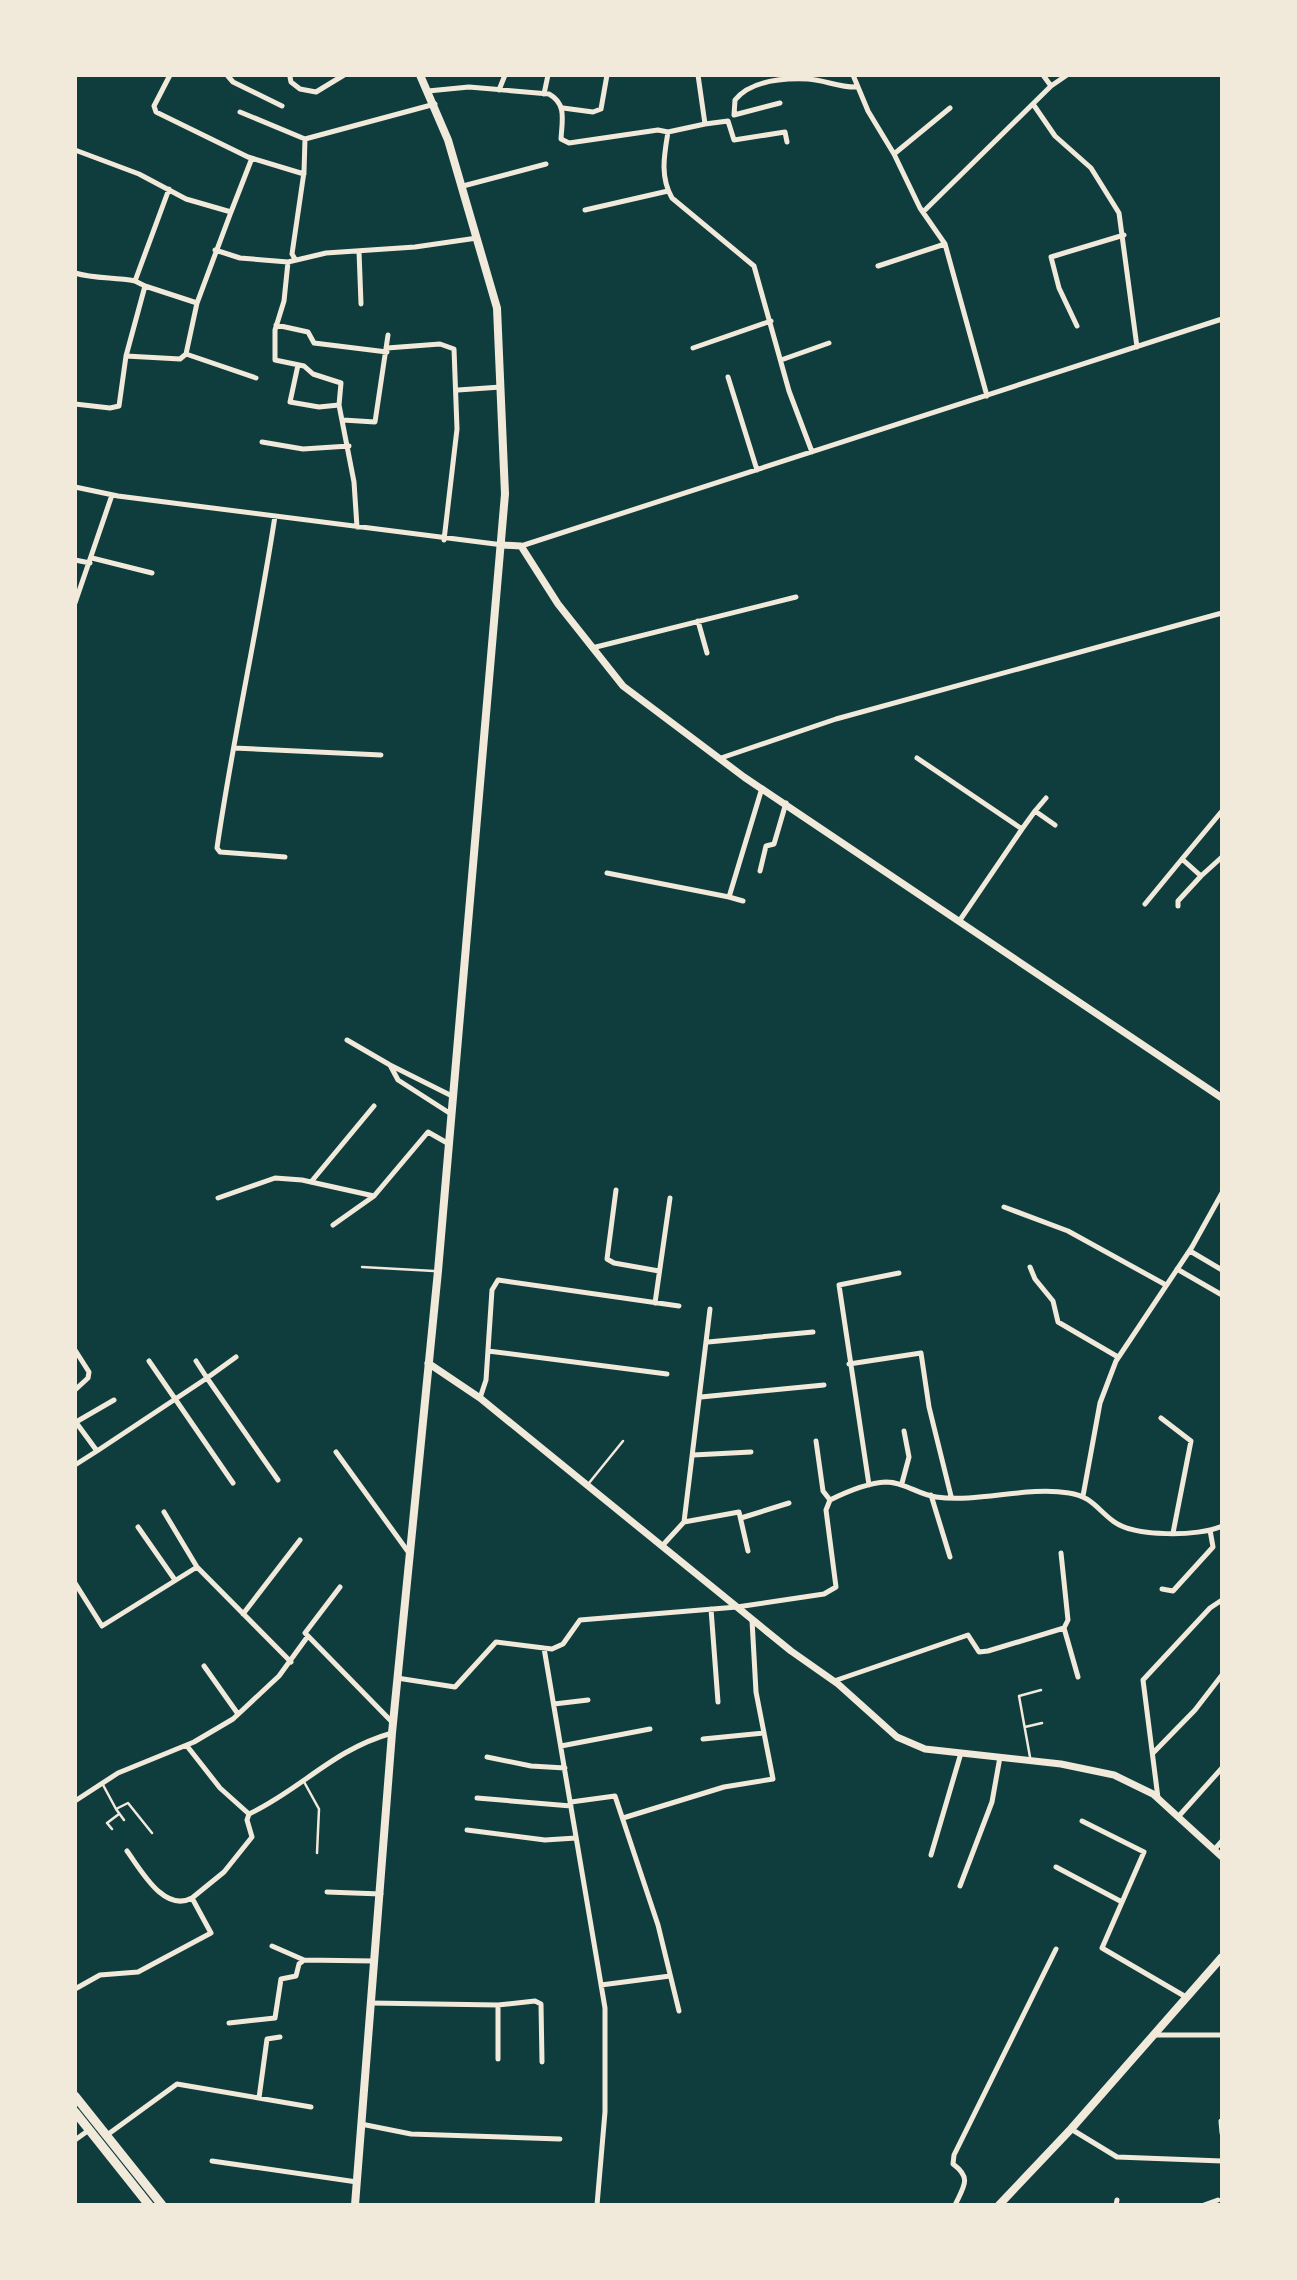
<svg xmlns="http://www.w3.org/2000/svg" width="1297" height="2280" font-family="Raleway,sans-serif">
<style>
.lines{fill:none;stroke-linecap:round;stroke-linejoin:round}
.service{stroke:#f1e9da;stroke-width:2.5}
.minor{stroke:#f1e9da;stroke-width:5}
.tertiary{stroke:#f1e9da;stroke-width:7}
.secondary{stroke:#f1e9da;stroke-width:8}
.primary{stroke:#f1e9da;stroke-width:9}
</style>
<rect width="100%" height="100%" fill="#0f3d3e"/>
<g class="lines">
<path class="service" d="M362 1267 434 1271
M589 1483 623 1441
M1025 1727 1042 1723
M1030 1757 1019 1696 1041 1690
M303 1780 319 1809 317 1853
M102 1783 116 1809 128 1803 152 1833
M116 1809 124 1820
M112 1829 107 1823 119 1814"/>
<path class="minor" d="M170 75 154 106 156 112 248 157 304 174
M227 75 233 82 282 106
M698 75 705 124 668 132C664 156 660 177 672 198L754 266 789 391 812 452
M853 75 868 111 894 154 920 208 945 244 987 396
M1043 75 1051 86
M290 77 291 82 300 89 316 92 344 75
M499 90 505 75
M428 91 469 87 549 94C567 104 562 120 561 139L569 143 658 130 668 132
M544 94 548 75
M1033 104 1055 136 1091 168 1119 213 1137 347
M563 108 593 112 601 109 607 75
M240 112 305 139 435 104
M734 115 735 100C751 80 783 78 808 79 825 80 840 88 858 87
M734 115 780 103
M705 124 728 121 734 140 785 132 787 142
M75 150 139 174 186 199 231 212 197 303 186 354 180 359 126 356
M894 154 950 108
M463 186 546 164
M585 210 668 191
M231 212 252 158
M923 212 1051 86 1067 75
M215 250 240 258 288 262 326 253 415 247 477 238
M359 251 361 304
M295 259 292 254 304 172 305 139
M288 262 284 301 275 330V360L304 366 313 374 341 383 339 405 354 482 357 527
M878 266 945 244
M75 273C95 279 113 277 135 281
M145 286 197 303
M276 325 308 332 314 343 387 352
M1077 326 1059 288 1051 257 1124 235
M387 348 440 344 454 349 457 429 444 540
M693 348 771 321
M186 354 256 378
M781 360 829 343
M298 365 290 402 319 407 339 405
M728 377 757 470
M458 390 501 387
M75 404 110 408 119 406 126 356 145 286 135 281 169 189
M343 420 375 422 388 335
M262 442 303 449 349 446
M75 487 118 496 503 545
M275 516C258 628 233 737 217 848L220 852 285 857
M521 546 1222 319
M92 558 152 573
M75 560 90 563
M75 603 112 495
M698 621 707 653
M592 648 796 597
M234 748 381 755
M721 758 836 719 1222 613
M917 758 1022 829 960 920
M1035 811 1046 798
M1222 811 1182 859 1201 876 1222 857
M1022 829 1035 811 1055 825
M760 871 766 846 774 844 786 803
M607 873 729 897
M743 901 729 897 762 788
M1145 904 1182 859
M1178 906V901L1201 876
M347 1040 390 1065 398 1080 451 1114
M390 1065 452 1096
M311 1182 374 1106
M616 1190 607 1259 614 1263 659 1271
M218 1198 275 1178 302 1180 374 1196 428 1132 449 1144
M1004 1207 1068 1231 1166 1285
M333 1225 374 1196
M1190 1251 1222 1270
M1030 1267 1035 1279 1053 1301 1058 1322 1118 1357
M1177 1269 1222 1295
M655 1303 670 1198
M708 1342 813 1332
M75 1350 89 1372 88 1378 75 1390
M488 1351 667 1374
M149 1361 233 1483
M196 1361 207 1378 236 1357
M849 1364 921 1353 929 1407 951 1496
M701 1397 824 1385
M480 1398 486 1380 492 1290 498 1280 679 1306
M1161 1418 1191 1441 1173 1533
M75 1421 97 1451 207 1378 278 1480
M76 1422 114 1400
M816 1441 823 1491 830 1500
M336 1452 409 1553
M693 1455 751 1452
M75 1465 97 1451
M902 1483 909 1457 904 1431
M869 1485 839 1285 899 1273
M931 1495 950 1557
M1083 1496 1100 1403 1116 1361 1192 1247 1222 1193
M164 1512 197 1567
M741 1518 789 1503
M684 1522 739 1512 748 1551
M138 1527 175 1580
M662 1546 684 1522 710 1309
M1061 1553 1068 1620 1064 1628
M75 1583 102 1626 197 1567 291 1662
M1162 1589 1173 1591 1213 1547 1210 1530
M711 1609 718 1702
M243 1614 300 1540
M308 1636 305 1633 340 1587
M544 1648 605 2008V2112L597 2205
M204 1666 238 1714
M397 1678 455 1687 496 1642 552 1649 563 1644 580 1620 737 1607 824 1594 836 1587 826 1510 830 1500C846 1492 867 1483 886 1482 904 1482 917 1494 936 1497 979 1503 1026 1486 1069 1493 1091 1496 1097 1509 1113 1521 1133 1537 1199 1537 1222 1526
M834 1681 968 1635 979 1652 988 1651 1064 1628 1078 1677
M554 1704 588 1700
M703 1739 764 1733
M187 1746 220 1788 249 1814
M561 1746 650 1729
M1153 1753 1195 1710 1222 1675
M487 1757 531 1766 565 1768
M477 1798 571 1806
M1158 1798 1143 1680 1210 1608 1222 1600
M75 1801 118 1773 194 1742 233 1719 279 1676 308 1636 393 1723
M571 1802 615 1796 658 1925 679 2011
M249 1814C302 1789 332 1750 392 1733
M1178 1817 1222 1768
M623 1818 724 1787 773 1779 756 1692 752 1620
M1082 1821 1144 1852 1102 1948 1186 1997
M467 1830 545 1840 576 1838
M1214 1850 1222 1841
M127 1851C141 1870 164 1913 192 1898
M931 1855 961 1753
M1056 1867 1122 1902
M960 1886 992 1802 1000 1757
M327 1892 381 1894
M272 1946 304 1960
M601 1985 670 1976
M75 1989 100 1975 138 1972 211 1933 192 1898 224 1872 252 1837 247 1820 249 1814
M371 2003 498 2005 535 2001 541 2004 542 2062
M229 2023 275 2018 281 1979 296 1976 299 1964 304 1960 375 1961
M1154 2035H1222
M498 2059V2005
M259 2098 267 2039 280 2037
M1221 2121 1222 2133
M361 2124 411 2134 560 2139
M1071 2129 1117 2157 1222 2161
M107 2135 177 2084 311 2107
M75 2140 89 2130
M212 2161 357 2182
M955 2205C964 2186 972 2178 953 2164L954 2155 1056 1949
M1116 2205 1117 2200
M1204 2205 1218 2200"/>
<path class="tertiary" d="M503 545 521 546 558 604 623 686 744 777 1222 1098
M428 1363 480 1398 791 1651 838 1684 897 1737 925 1749 1061 1764 1114 1775 1153 1794 1222 1857"/>
<path class="secondary" d="M355 2205 392 1733 438 1271 505 494 497 308 448 140 420 75
M999 2205 1071 2129 1222 1957"/>
<path class="primary" d="M75 2096 162 2205
M75 2112 149 2205"/>
</g>
<rect width="1297" height="2280" fill="none" stroke="#f1e9da" stroke-width="154"/>
</svg>
